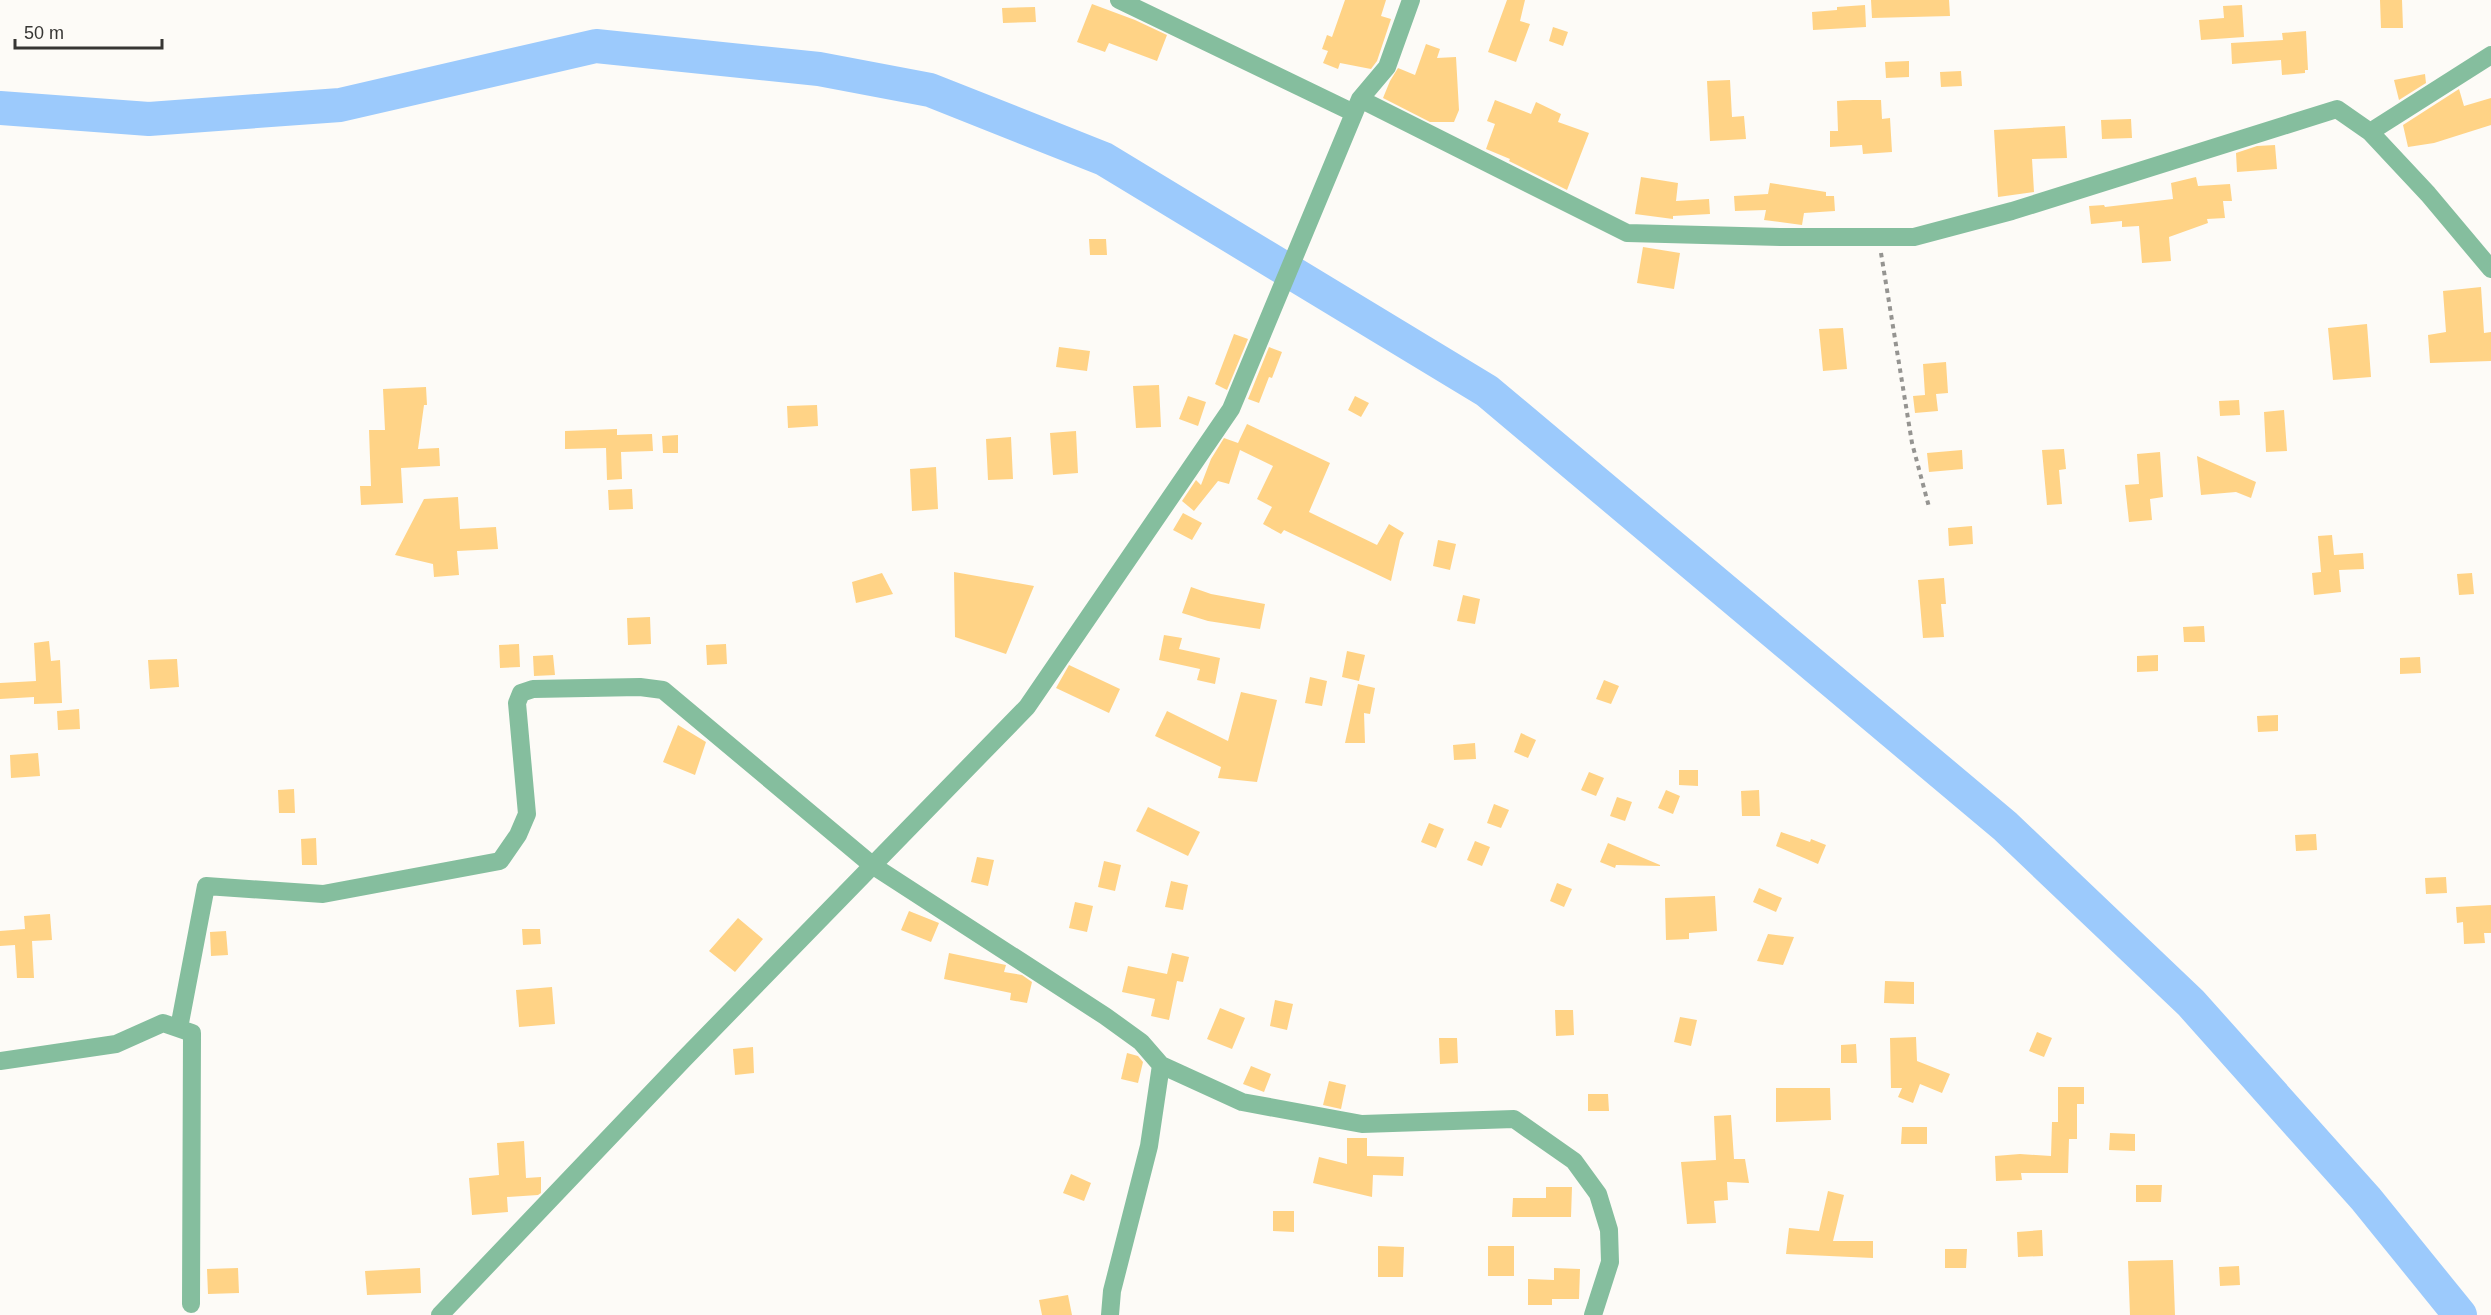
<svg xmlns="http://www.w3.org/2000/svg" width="2491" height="1315" font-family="Helvetica,sans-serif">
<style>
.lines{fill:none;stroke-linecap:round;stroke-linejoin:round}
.river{stroke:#9ccafc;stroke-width:34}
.building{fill:#ffd386}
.path{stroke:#959491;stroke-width:4;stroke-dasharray:4.5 4.5;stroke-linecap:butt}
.street{stroke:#85be9e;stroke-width:18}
</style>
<rect width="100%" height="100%" fill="#fdfbf7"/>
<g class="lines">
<path class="river" d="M0 108 149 119 340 105 596 46 819 69 930 90 1104 159 1487 391 2005 826 2191 1003 2366 1199 2460 1315"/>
</g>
<path class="building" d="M1345 0H1386L1381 16 1391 19 1377 61 1371 69 1340 63 1338 69 1323 63 1328 51 1322 49 1327 35 1332 37Z
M1507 0H1525L1520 21 1530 24 1516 62 1488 52Z
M1871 0H1949L1950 16 1872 18Z
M2380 0H2402L2403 28H2381Z
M1092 4 1135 20 1167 35 1157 61 1109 43 1105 52 1077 42Z
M1865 5 1866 27 1813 30 1812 12 1837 10V7Z
M2242 5 2244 37 2201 40 2199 20 2224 18 2223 6Z
M1035 7 1036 22 1003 23 1002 8Z
M1553 27 1568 32 1563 46 1549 41Z
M2306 31 2308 70H2305V73L2282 75 2281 60 2232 64 2231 43 2283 40 2282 33Z
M1426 44 1440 49 1437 58 1456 57 1459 110 1454 122H1430L1383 98 1390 81 1398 68 1415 75Z
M1909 61V77L1886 78 1885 62Z
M1961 71 1962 86 1941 87 1940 72Z
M2425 74 2426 83 2399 100 2394 80Z
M1730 80 1732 117 1744 116 1746 139 1710 141 1707 81Z
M2459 89 2464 106 2491 98V125L2434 143 2408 147 2403 125Z
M1495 100 1531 114 1536 102 1561 114 1558 122 1589 133 1567 190 1509 161 1510 159 1486 149 1495 124 1487 121Z
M1853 100H1881L1882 119 1890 118 1892 152 1863 154 1862 145 1830 147V131H1838L1837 101Z
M2131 119 2132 138 2102 139 2101 120Z
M2065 126 2067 158 2032 159 2034 192 1998 197 1994 130Z
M2275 145 2277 169 2237 172 2236 153 2257 146Z
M1641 177 1678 183 1676 201 1709 199 1710 214 1673 216V219L1635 214Z
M2196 177 2198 186 2230 184 2232 201H2223L2225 218 2207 219 2208 223 2169 237 2171 261 2142 263 2139 226 2122 227V221L2091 224 2089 206 2104 205 2105 207 2173 199 2171 183Z
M1770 183 1826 192V196H1834L1835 211 1804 213 1802 225 1764 220 1766 210 1735 211 1734 196 1768 194Z
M1089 239H1106L1107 255H1090Z
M1643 247 1680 253 1674 289 1637 283Z
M2481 287 2484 333 2491 332V361L2430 363 2428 335 2446 332 2443 291Z
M2367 324 2371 377 2333 380 2328 328Z
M1843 328 1847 369 1823 371 1819 329Z
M1234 334 1248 339 1227 390 1215 384Z
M1059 347 1090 351 1087 371 1056 367Z
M1269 347 1282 352 1272 378 1269 377 1259 403 1248 399Z
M1946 362 1948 393 1936 394 1938 411 1915 413 1913 396 1925 395 1923 364Z
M1159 385 1161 427 1136 428 1133 386Z
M426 387 427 405H424L418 449 439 448 440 466 401 468 403 503 361 505 360 486H371L369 430H385L383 389Z
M1188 396 1206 402 1198 426 1179 419Z
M1355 396 1369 403 1361 417 1348 410Z
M2239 400 2240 415 2220 416 2219 401Z
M817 405 818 426 788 428 787 406Z
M2284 410 2287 451 2266 452 2264 412Z
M1247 424 1330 463 1309 512 1377 545 1389 524 1404 533 1400 540 1391 581 1284 530 1281 534 1263 524 1272 507 1257 499 1273 466 1240 450 1229 484 1218 481 1194 511 1182 501 1196 480 1201 485 1211 459 1224 438 1238 443Z
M617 429V435L652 434 653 451 621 452 622 479 607 480 606 448 565 449V431Z
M1076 431 1078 473 1053 475 1050 433Z
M678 435V453H663L662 436Z
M1011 437 1013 479 988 480 986 439Z
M2064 449 2066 469 2059 470 2062 504 2047 505 2042 450Z
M1962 450 1963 469 1929 472 1927 453Z
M2160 452 2163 497 2150 499 2152 520 2129 522 2125 485 2139 484 2137 454Z
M2197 456 2256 482 2251 498 2236 492 2201 495Z
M936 467 938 509 912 511 910 469Z
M632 489 633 509 609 510 608 490Z
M458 497 460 529 496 527 498 549 457 551 459 575 434 577 433 564 395 555 424 499Z
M1183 513 1202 523 1192 540 1173 530Z
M1972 526 1973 544 1949 546 1948 528Z
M2332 535 2334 555 2363 553 2364 569 2339 570 2341 592 2314 595 2312 573 2321 572 2318 536Z
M1438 540 1456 544 1450 570 1433 566Z
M954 572 1034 586 1006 654 955 637Z
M882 573 893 594 856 603 852 582Z
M2472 573 2474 594 2459 595 2457 574Z
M1944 578 1946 604H1941L1944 637 1923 638 1918 580Z
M1191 587 1211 594 1265 604 1260 629 1208 621 1182 613Z
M1463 595 1480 599 1475 624 1457 621Z
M650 617 651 644 628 645 627 618Z
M2204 626 2205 642H2184L2183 627Z
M1164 635 1182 638 1179 649 1220 658 1215 684 1197 680 1200 669 1159 660Z
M49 641 51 661 60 660 62 703 34 704V697L0 699V683L36 681 34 643Z
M519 644 520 667 500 668 499 645Z
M726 644 727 664 707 665 706 645Z
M1347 651 1365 655 1359 681 1342 677Z
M553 655 555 675 534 676 533 656Z
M2158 655V671L2137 672V656Z
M2420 657 2421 673 2400 674V658Z
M177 659 179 687 150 689 148 660Z
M1069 665 1120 689 1109 713 1056 688Z
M1310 677 1327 681 1322 706 1305 703Z
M1604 680 1619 686 1611 704 1596 699Z
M1358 684 1375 688 1370 714 1364 713 1365 743H1345Z
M1241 692 1277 700 1257 782 1218 778 1221 767 1155 736 1167 711 1228 741Z
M79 709 80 729 58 730 57 711Z
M2278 715V731L2258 732 2257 716Z
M678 725 706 742 695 775 663 762Z
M1521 733 1536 740 1528 758 1514 752Z
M1475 743 1476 759 1454 760 1453 745Z
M38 753 40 776 11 778 10 755Z
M1679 770H1698V786L1679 785Z
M1589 772 1604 778 1596 796 1581 790Z
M294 789 295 813H279L278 790Z
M1666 790 1680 796 1673 814 1658 808Z
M1759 790 1760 816H1742L1741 791Z
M1617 797 1632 802 1625 821 1610 816Z
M1494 804 1509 810 1501 828 1487 823Z
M1148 807 1200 832 1188 856 1136 831Z
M1429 823 1444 829 1436 848 1421 842Z
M1781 832 1810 842 1811 839 1826 845 1818 864 1776 846Z
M2316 834 2317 850 2296 851 2295 835Z
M316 838 317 865H302L301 839Z
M1475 841 1490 847 1482 866 1467 860Z
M1608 843 1660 865V866L1616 865 1615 868 1600 862Z
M977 857 994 860 988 886 971 882Z
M1104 861 1121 865 1115 891 1098 887Z
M2446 877 2447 893 2426 894 2425 878Z
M1171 881 1188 885 1183 910 1165 907Z
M1557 883 1572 889 1564 907 1550 901Z
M1759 888 1782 898 1776 912 1753 902Z
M1715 896 1717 931 1689 933V939L1666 940 1665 898Z
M1075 902 1093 906 1087 932 1069 928Z
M2491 905V933H2484L2485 943 2464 944 2463 922 2457 923 2456 907Z
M909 911 939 923 931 942 901 930Z
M50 914 52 940 32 941 34 978H17L15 945 0 946V931L25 929 24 916Z
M738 918 763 939 735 972 709 951Z
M522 929H540L541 944 523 945Z
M226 931 228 955 211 956 210 932Z
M1768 934 1794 937 1783 965 1757 961Z
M949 953 1006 965 1004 972 1022 975 1032 982 1027 1003 1010 1000 1011 993 944 979Z
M1172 953 1189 957 1183 982 1177 981 1169 1020 1151 1016 1155 999 1122 992 1128 966 1167 974Z
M1885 981 1914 982V1004L1884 1003Z
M552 987 555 1024 519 1027 516 990Z
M1275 1000 1293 1004 1287 1030 1270 1026Z
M1220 1008 1245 1018 1232 1049 1207 1039Z
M1555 1010H1573L1574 1035 1556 1036Z
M1680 1017 1697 1020 1691 1046 1674 1042Z
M2037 1032 2052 1038 2044 1057 2029 1051Z
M1916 1037 1917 1061 1950 1074 1942 1093 1920 1084 1913 1103 1898 1097 1902 1088H1891L1890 1038Z
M1439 1038H1457L1458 1063 1440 1064Z
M1856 1044 1857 1063H1841V1045Z
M753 1047 754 1073 735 1075 733 1049Z
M1127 1053 1138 1056 1143 1062 1138 1083 1121 1079Z
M1251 1066 1271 1074 1264 1092 1243 1084Z
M1329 1081 1346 1085 1341 1109 1323 1105Z
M2058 1087H2084V1104H2077V1139H2069L2068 1173H2021L2022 1180 1996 1181 1995 1156 2020 1154 2051 1156 2052 1122H2058Z
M1776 1088H1830L1831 1120 1776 1122Z
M1588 1094H1608L1609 1111H1588Z
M1731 1115 1734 1159H1745L1749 1183 1727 1182 1728 1200 1714 1201 1716 1223 1687 1224 1681 1162 1716 1160 1714 1116Z
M1902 1127H1927V1144H1901Z
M2110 1133 2135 1134V1151L2109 1150Z
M1347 1138H1367V1156L1404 1157 1403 1176 1373 1175 1372 1197 1313 1183 1319 1157 1347 1164Z
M524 1141 526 1178 541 1177V1193L538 1195 507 1197 508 1212 472 1215 469 1178 499 1175 497 1143Z
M1071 1174 1091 1183 1084 1201 1063 1193Z
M2136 1185H2162L2161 1202H2136Z
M1546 1187H1572L1571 1217H1512L1513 1198H1546Z
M1828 1191 1844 1195 1833 1241H1873V1258L1786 1254 1789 1228 1819 1231Z
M1273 1211H1294V1232L1273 1231Z
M2042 1230 2043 1256 2018 1257 2017 1232Z
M1378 1246 1404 1247 1403 1277H1378Z
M1488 1246H1514V1276H1488Z
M1945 1249H1967L1966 1268H1945Z
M2173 1260 2175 1315H2130L2128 1261Z
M2239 1266 2240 1285 2220 1286 2219 1267Z
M238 1268 239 1293 208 1294 207 1269Z
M420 1268 421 1293 367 1295 365 1271Z
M1554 1268 1580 1269 1579 1299H1552V1305H1528V1279L1554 1280Z
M1068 1295 1072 1315H1042L1039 1300Z"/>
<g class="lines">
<path class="path" d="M1881 253 1912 443 1929 507"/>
<path class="street" d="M1119 0 1354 113
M1360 99 1627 233 1782 237H1914L2012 211 2337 109 2370 132 2428 194 2491 269
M2370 132 2491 55
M179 1028 206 886 323 894 500 861 518 835 527 814 517 703 521 693 533 689 640 687 663 690 872 865 1105 1016 1141 1042 1161 1065 1149 1146 1112 1291 1110 1315
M0 1061 116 1044 163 1023 192 1033 191 1304
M1161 1065 1242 1102 1362 1124 1514 1119 1574 1161 1598 1194 1609 1230 1610 1262 1593 1315
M440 1315 683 1060 1027 707 1231 409 1360 99 1387 67 1411 0"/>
</g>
<path d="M15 39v9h147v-9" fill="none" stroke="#373634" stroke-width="3"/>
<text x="24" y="39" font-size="18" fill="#373634" stroke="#fdfbf7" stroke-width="4.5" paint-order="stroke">50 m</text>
</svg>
